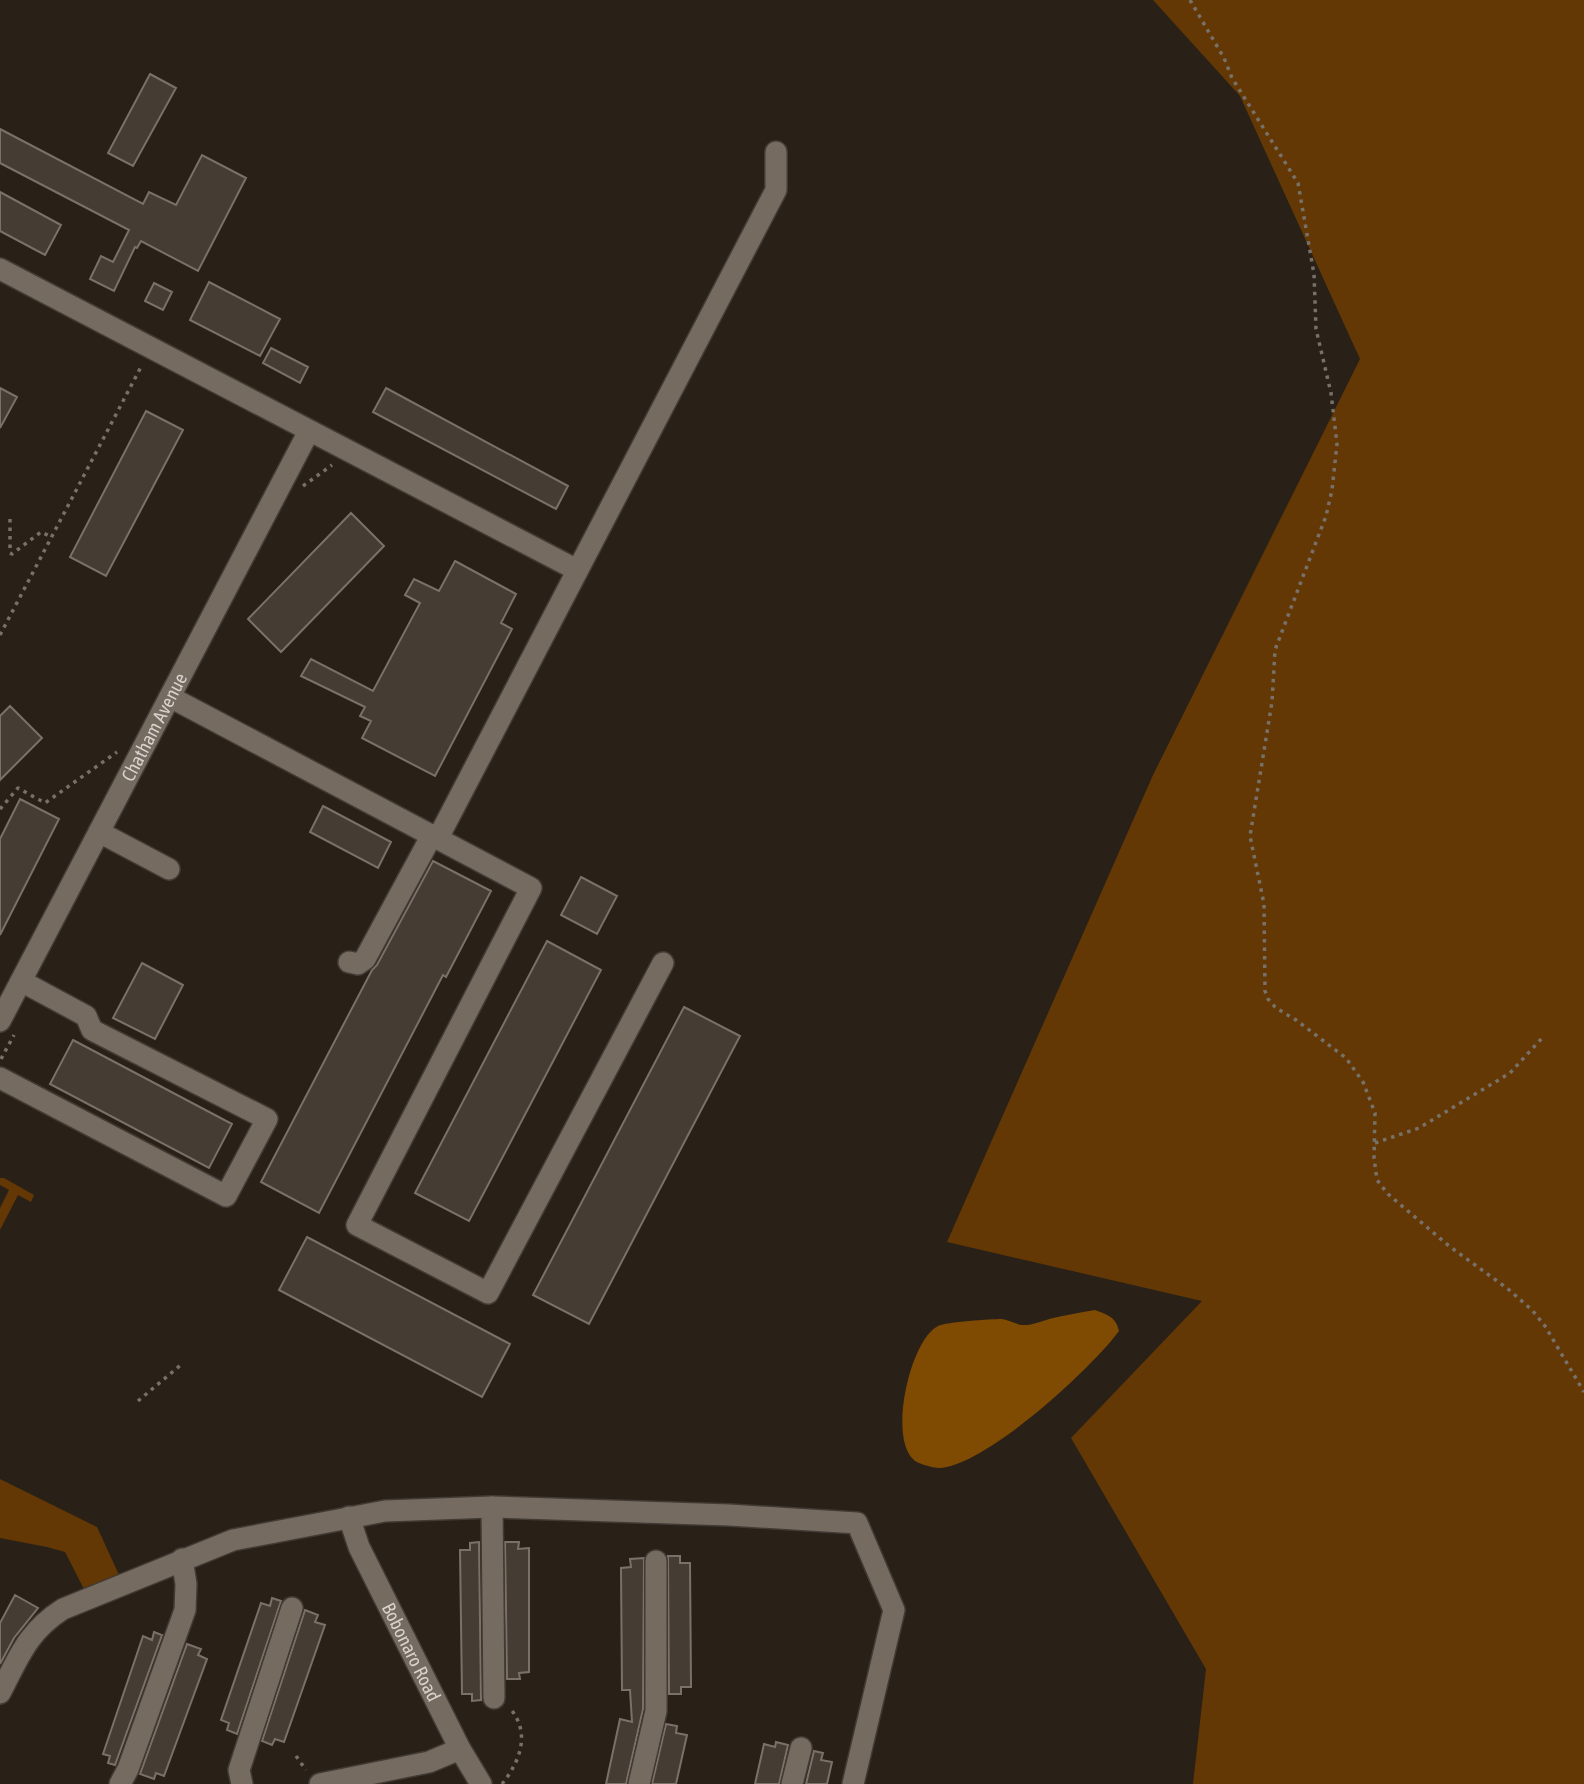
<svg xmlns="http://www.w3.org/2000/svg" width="1584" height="1784" font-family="'Asap Condensed',sans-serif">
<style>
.green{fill:#633804}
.water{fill:#7f4a02}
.building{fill:#453c33;stroke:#7c7168;stroke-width:2}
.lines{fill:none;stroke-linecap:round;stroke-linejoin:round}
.minor-casing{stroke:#423a34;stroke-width:24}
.path{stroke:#78716a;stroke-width:3.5;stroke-dasharray:3.5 5;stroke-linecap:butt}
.minor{stroke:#756b61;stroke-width:21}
.labels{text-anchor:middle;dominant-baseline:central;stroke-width:6;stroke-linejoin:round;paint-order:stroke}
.street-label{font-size:19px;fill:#d8d2cd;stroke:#1f170f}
</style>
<rect width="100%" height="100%" fill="#292018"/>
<path class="green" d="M1153 0H1584V1784H1193L1206 1669 1071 1438 1202 1301 947 1242 1153 775 1360 359 1240 96Z
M0 1178H4L34 1195 31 1202 18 1195 0 1230V1208L9 1190 0 1185Z
M0 1479 97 1527 120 1577 85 1591 65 1552 47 1547 0 1538Z"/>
<path class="water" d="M1095 1310C1108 1315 1116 1317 1119 1331 1092 1368 986 1466 939 1468 934 1468 924 1465 919 1463 885 1449 909 1340 938 1326 946 1322 991 1319 1002 1319 1009 1320 1015 1324 1022 1325 1032 1326 1044 1320 1053 1318 1067 1315 1081 1312 1095 1310Z"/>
<path class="building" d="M150 74 176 88 133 166 108 153Z
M0 129 143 204 149 192 176 205 202 155 246 178 198 271 141 241 137 248 135 247 114 291 90 279 101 256 113 262 129 230 0 163Z
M0 192 61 225 45 255 0 231Z
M209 282 280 319 260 356 190 320Z
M154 283 172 292 163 310 145 301Z
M271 348 308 367 300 383 263 363Z
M0 388 17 397 0 428Z
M386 388 568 486 556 509 373 412Z
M146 411 183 430 106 576 70 557Z
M351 513 384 546 281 652 248 619Z
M455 561 516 594 501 623 512 629 435 776 362 738 371 721 360 716 365 707 301 676 311 659 373 691 420 603 405 595 414 579 439 591Z
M10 706 42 738 0 780V716Z
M20 799 59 819 0 935V839Z
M323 806 391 842 378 868 310 832Z
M433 861 491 891 446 977 443 975 319 1213 261 1182 372 970 377 965Z
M581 877 617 896 597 934 561 915Z
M547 941 601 970 469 1221 415 1193Z
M142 963 183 985 155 1039 113 1018Z
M684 1007 740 1036 589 1324 533 1295Z
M73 1040 232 1124 209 1168 50 1084Z
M307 1237 510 1344 482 1397 279 1290Z
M479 1542 481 1700 472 1701V1694H462L460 1550H470V1543Z
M505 1542H519L518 1549 529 1548V1672L519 1673 520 1679H507Z
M668 1556H680V1563H690L691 1687H681V1694H669Z
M644 1558 643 1709 626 1784H606L620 1719 632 1722 630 1690H622L621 1568 631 1567 630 1559Z
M15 1595 38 1608 14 1638 0 1664V1623Z
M272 1598 281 1601 237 1734 227 1730 229 1723 221 1720 261 1603 270 1606Z
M305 1610 318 1615 315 1622 325 1625 284 1742 275 1739 272 1745 262 1741Z
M154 1632 162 1635 115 1765 108 1763 110 1756 103 1754 143 1636 152 1640Z
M187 1644 201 1649 198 1655 207 1659 164 1776 156 1773 154 1779 140 1774Z
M666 1724 677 1726 676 1733 687 1735 676 1784H652Z
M776 1742 788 1745 779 1784H755L764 1744 775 1747Z
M814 1751 823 1753 821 1760 832 1762 827 1784H806Z"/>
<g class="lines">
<defs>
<g id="minor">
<path d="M0 269 577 570"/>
<path d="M170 697 531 888 357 1225 488 1293 663 963"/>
<path d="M99 832 169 869"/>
<path d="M438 838 776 190V152"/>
<path d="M349 962 358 964 365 959 432 835"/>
<path id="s1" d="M0 1021 309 431"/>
<path d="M0 1078 226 1196 267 1119 92 1030 86 1016 21 981"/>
<path d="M492 1507 494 1698"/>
<path id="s2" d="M349 1517 359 1547 460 1749 481 1784"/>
<path d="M0 1693C19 1657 27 1632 63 1609L233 1540 385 1511 492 1507 729 1515 857 1523 894 1610 853 1784"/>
<path d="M120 1784 128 1769 185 1610 186 1584 182 1559"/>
<path d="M242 1784 239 1770 292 1608"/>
<path d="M320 1784 429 1762 460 1749"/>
<path d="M639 1784 656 1711V1561"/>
<path d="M792 1784 801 1748"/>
</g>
</defs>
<use href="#minor" class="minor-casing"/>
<path class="path" d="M1190 0 1224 58 1232 78 1298 183 1314 274 1316 329 1331 393 1337 444 1332 490 1326 516 1275 650 1272 702 1250 836 1264 904 1265 991 1268 999 1276 1008 1296 1020 1346 1058 1363 1082 1375 1113 1374 1158 1377 1180 1388 1194 1449 1246 1508 1289 1532 1310 1545 1326 1584 1392
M303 486 332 465
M10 519V553L12 554 41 532 52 537
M0 635 142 365
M0 809 18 788 45 803 117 752
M1 1059 14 1035
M1375 1143 1419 1128 1510 1073 1543 1037
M138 1401 183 1363
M296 1756 306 1770
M502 1784C521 1760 531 1732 509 1707"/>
<use href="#minor" class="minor"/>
</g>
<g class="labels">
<g class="street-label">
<text stroke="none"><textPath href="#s1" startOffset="332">Chatham Avenue</textPath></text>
<text stroke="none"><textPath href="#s2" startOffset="149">Bobonaro Road</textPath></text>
</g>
</g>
</svg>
